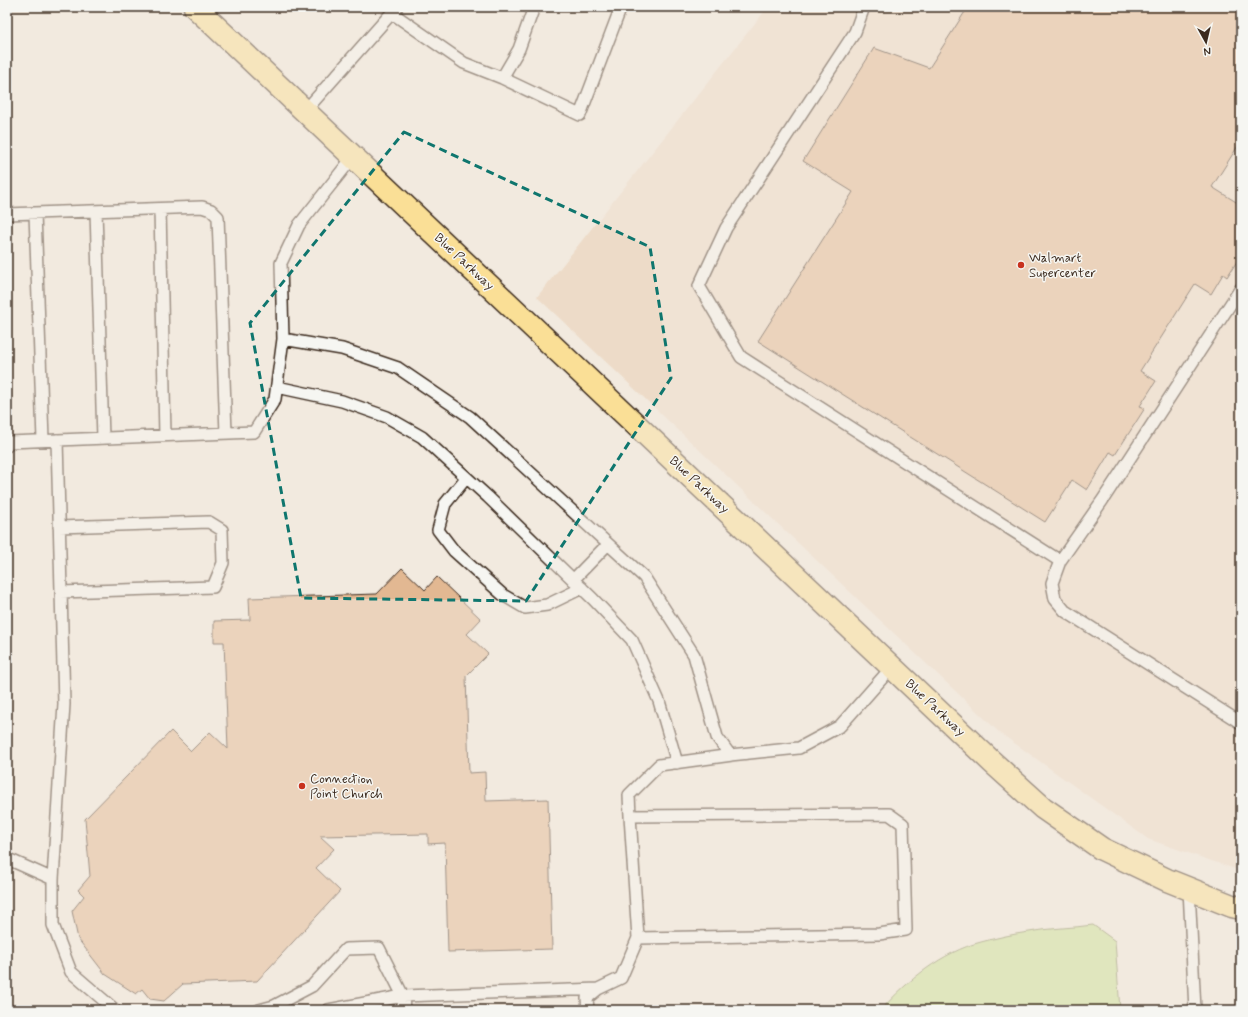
<svg xmlns="http://www.w3.org/2000/svg" width="1248" height="1017" font-family="Mynerve,sans-serif">
<style>
.built{fill:#eddbc8}
.green{fill:#cae298;stroke:#82865b}
.building{fill:#e2b892;stroke:#3b2a1e}
.lines{fill:none;stroke-linecap:round;stroke-linejoin:round}
.lane-casing{stroke:#3b2a1e;stroke-width:14}
.highway-casing{stroke:#3b2a1e;stroke-width:25}
.lane{stroke:#f6f6f2;stroke-width:11}
.highway{stroke:#fadf96;stroke-width:22}
.marked{fill:none;stroke:#0f766e;stroke-width:3;stroke-dasharray:8 5;stroke-linejoin:round}
.poi-dot{fill:#c8321e;stroke:#f6f6f2;stroke-width:1.5}
.labels{text-anchor:middle;dominant-baseline:central;stroke-width:3;stroke-linejoin:round;paint-order:stroke}
.poi-label{font-size:13px;fill:#3b2a1e;stroke:#f6f6f2;text-anchor:start}
.street-label{font-size:13px;fill:#3b2a1e;stroke:#f6f6f2}
</style>
<rect width="100%" height="100%" fill="#f2eadf"/>
<filter id="ink" filterUnits="userSpaceOnUse"><feTurbulence type="fractalNoise" baseFrequency=".025" numOctaves="2"/><feDisplacementMap in="SourceGraphic" scale="8" xChannelSelector="R" yChannelSelector="G"/><feConvolveMatrix kernelMatrix="1 2 1 2 8 2 1 2 1" color-interpolation-filters="sRGB"/></filter>
<g filter="url(#ink)">
<path class="built" d="M768 7H1241V871L1148 839 999 732 537 297Z"/>
<path class="green" d="M1093 925 1115 941 1120 1010H881C907 981 942 952 981 942 996 938 1013 934 1029 932 1050 928 1072 928 1093 925Z"/>
<path class="building" d="M968 7H1241V141L1212 187 1241 205V255L1227 277 1223 274 1211 294 1195 284 1140 371 1156 381 1140 406 1145 408 1129 433 1115 455 1110 452 1087 490 1072 480 1045 522 758 341 853 192 803 161 874 48 929 68Z
M402 568 425 590 437 577 481 619 467 634 488 654 466 676 469 773 485 772 486 801 548 799 552 949 448 952 445 843 428 844V834L320 836 334 849 316 868 340 891 257 981 183 984 164 1001 150 999 142 989 136 994 105 974 78 939 72 911 84 896 78 890 90 876 85 819 171 731 191 751 210 732 228 749 224 642H214V621L250 620 249 598 377 594Z"/>
<g class="lines">
<defs>
<path id="lane" d="M864 7 855 32 726 228 699 286 741 357 1060 561
M392 13 464 63 502 78 519 49 534 7
M502 78 580 115 621 7
M305 111 397 7
M353 157 299 225 281 263 283 339 342 349 398 368 470 417 644 577 694 655 717 737 730 755 799 748 840 726 892 667
M160 209 165 435
M96 211 103 438
M35 213 43 440
M7 214 202 207 211 210 218 217 226 433
M1241 288 1102 501 1060 561 1052 583 1055 599 1065 611 1241 723
M277 387 342 401 387 417 422 437 488 497 593 599 632 640 659 701 677 763
M7 446 9 442 254 432 275 399 283 339
M466 478 445 504 438 530 454 551 503 595 525 608 547 605 582 588
M59 527 209 522 222 530 223 563 213 587 61 592
M573 580 608 544
M630 816 638 938 879 934 906 930 903 824 889 814 630 816 629 795 659 765 732 755
M7 856 8 859 53 879V925L71 972 115 1010
M53 879 64 704 57 440
M1189 889 1195 1010
M259 1010 274 1006 312 986 346 949 379 948 403 996 328 1010
M404 1010 403 996 598 989
M588 1010 587 998 598 989 621 978 638 938"/>
<path id="highway" d="M195 7 992 762 1043 808 1102 849 1167 880 1232 906 1241 908"/>
</defs>
<use href="#lane" class="lane-casing"/>
<use href="#highway" class="highway-casing"/>
<use href="#lane" class="lane"/>
<use href="#highway" class="highway"/>
</g>
</g>
<path d="M0 0H1248V1017H0ZM404 132 650 247 671 378 526 601 301 598 250 323Z" fill="#f2eadf" fill-opacity=".55" fill-rule="evenodd"/>
<path class="marked" d="M404 132 650 247 671 378 526 601 301 598 250 323Z"/>
<g class="poi-dot">
<circle cx="1021" cy="265" r="4"/>
<circle cx="302" cy="786" r="4"/>
</g>
<g class="labels">
<g class="poi-label">
<text x="1029" y="258">Walmart<tspan x="1029" dy="15">Supercenter</tspan></text>
<text x="310" y="779">Connection<tspan x="310" dy="15">Point Church</tspan></text>
</g>
<g class="street-label">
<text transform="translate(464 262) rotate(43)">Blue Parkway</text>
<text transform="translate(699 485) rotate(43)">Blue Parkway</text>
<text transform="translate(935 708) rotate(43)">Blue Parkway</text>
</g>
</g>
<rect width="1248" height="1017" fill="none" stroke="#f6f6f2" stroke-width="24"/>
<rect x="12" y="12" width="1224" height="993" fill="none" stroke="#3b2a1e" stroke-width="1.5" filter="url(#ink)"/>
<g transform="translate(1206 42) rotate(172)" stroke="#f6f6f2" stroke-width="3" paint-order="stroke">
<path d="M0-3L7 15L0 10L-7 15Z" fill="#3b2a1e"/>
<text y="-6" font-size="11" font-weight="bold" text-anchor="middle" fill="#3b2a1e">N</text>
</g>
</svg>
